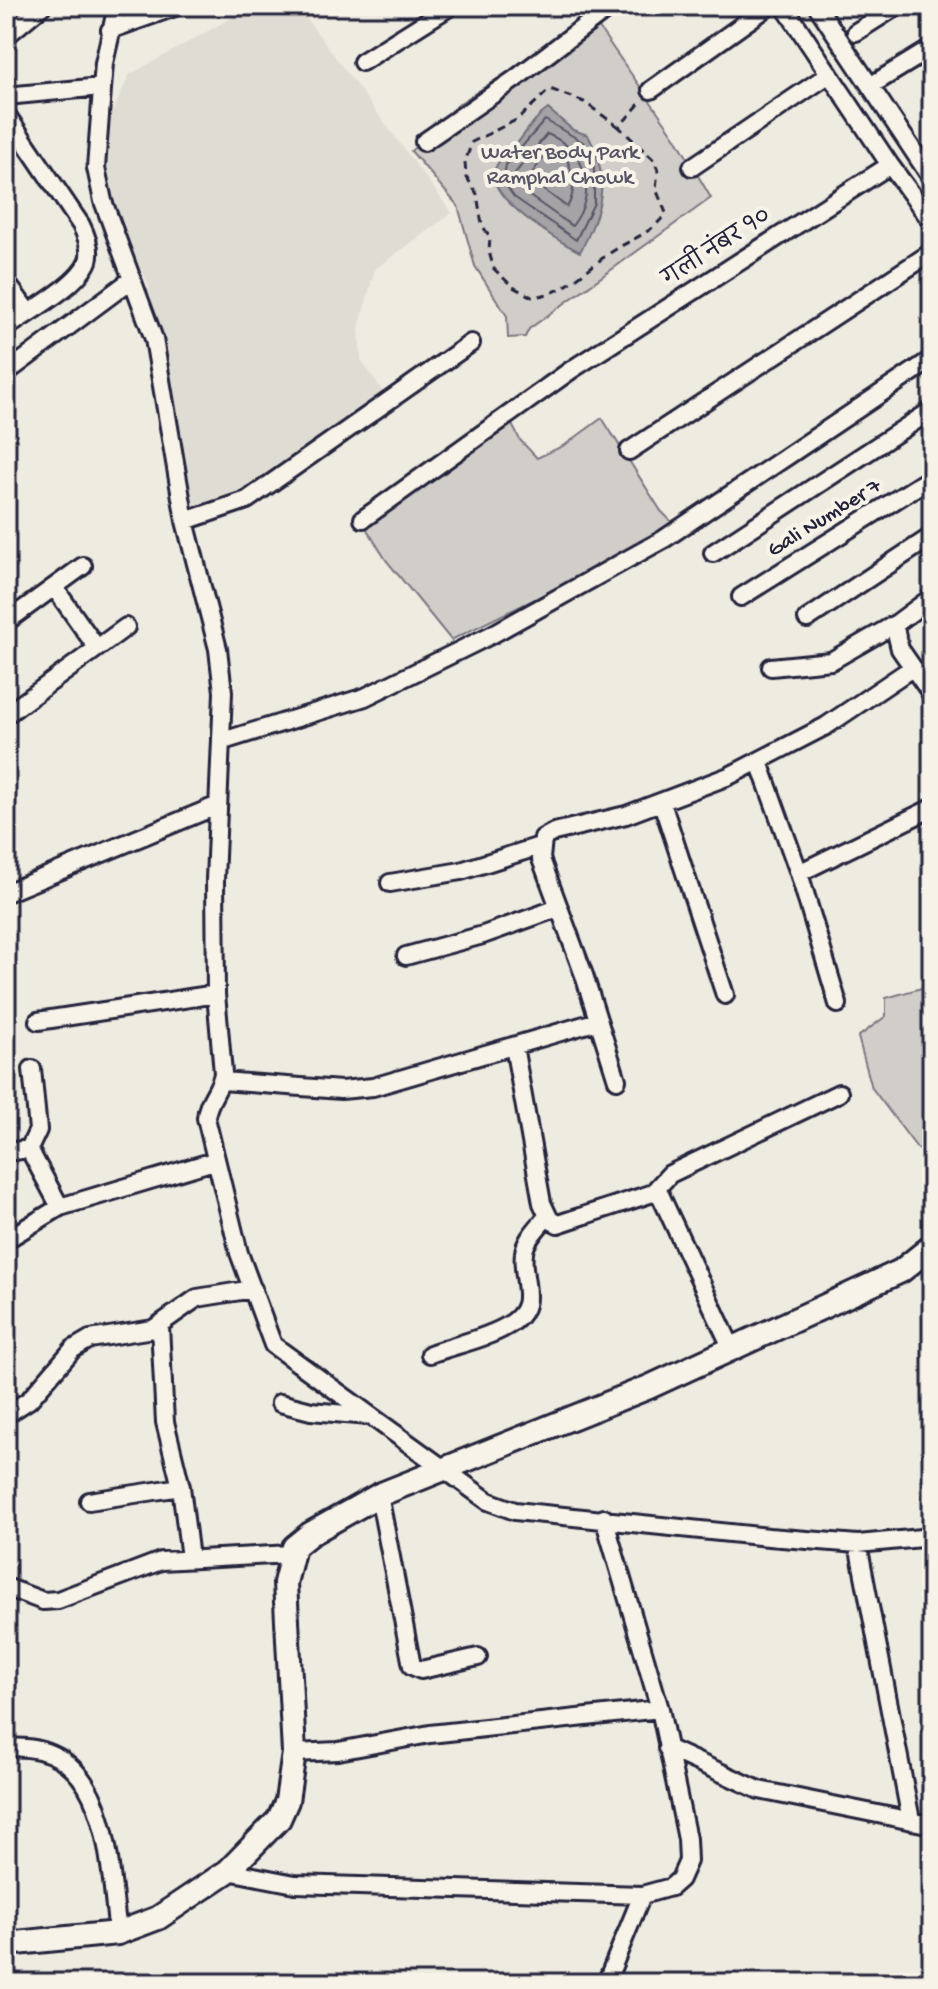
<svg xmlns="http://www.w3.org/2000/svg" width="938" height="1989" font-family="'Gochi Hand','Playpen Sans Deva',sans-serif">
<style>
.built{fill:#dfdcd4}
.green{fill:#d1cdc9;stroke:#7a7882;stroke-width:2}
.water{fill:#a6a3a6;stroke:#716f7b;stroke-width:2}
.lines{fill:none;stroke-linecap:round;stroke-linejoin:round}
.shore{stroke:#575666;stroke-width:2}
.street-casing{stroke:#22223b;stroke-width:22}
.secondary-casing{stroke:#22223b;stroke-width:28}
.path{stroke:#22223b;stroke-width:3;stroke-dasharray:8 6;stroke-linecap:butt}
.street{stroke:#f7f3e8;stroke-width:16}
.secondary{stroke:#f7f3e8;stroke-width:22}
.labels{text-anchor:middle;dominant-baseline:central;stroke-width:8;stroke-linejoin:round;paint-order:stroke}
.park-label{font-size:22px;fill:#575566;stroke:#f7f3e8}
.street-label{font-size:22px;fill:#22223b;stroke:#f7f3e8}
</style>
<rect width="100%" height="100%" fill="#eeebe1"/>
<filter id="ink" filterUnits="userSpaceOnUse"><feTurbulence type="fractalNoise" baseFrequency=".0125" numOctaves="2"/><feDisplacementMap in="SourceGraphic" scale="16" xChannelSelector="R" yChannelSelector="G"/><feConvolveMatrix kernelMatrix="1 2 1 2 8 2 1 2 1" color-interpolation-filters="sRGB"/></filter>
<g filter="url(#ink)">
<path class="built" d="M253 6H297L452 213 375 269 359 328 361 360 383 392 236 497 190 513 148 283 131 252 109 195 104 132 129 75Z"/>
<path class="green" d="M592 18 676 138 711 198 529 329 525 337 508 338 507 316 475 266 458 206 411 151 460 103Z
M505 411 520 440 537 458 565 445 602 418 661 511 673 523 590 572 451 640 386 560 363 523V516L437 454Z
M932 985V1158L917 1148 872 1088 858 1037 886 1016V998Z"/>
<path class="water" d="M548 109 573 130 588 135C611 177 602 212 580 252 558 241 493 202 494 175 494 162 507 155 515 146 526 133 533 119 548 109Z"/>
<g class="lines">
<path class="shore" d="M545 120 583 142 594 167V203L576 240 514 197 503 181 506 165Z
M547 134C586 149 599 192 572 226L521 190 512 177Z
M549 151 567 160C574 173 576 194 567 207L528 178Z"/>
<defs>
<path id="street" d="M117 6 104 63 96 168 103 201 154 339 185 521 218 649 223 692 215 880 216 994 223 1073C221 1089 207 1100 206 1118L239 1253 273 1345 488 1501 515 1511 769 1537 858 1544 932 1537
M784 6 890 165 932 222
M817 6 932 179
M110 30 178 6
M856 32 897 6
M6 36 42 6
M362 62 451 6
M870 86 932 48
M651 90 769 6
M6 96 101 87
M6 114 81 225C86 235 92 249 88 261 78 286 28 312 6 328
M424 142 515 79 611 6
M692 167 828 75
M6 282 28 312
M6 373 131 280
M629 451 932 252
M363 519 571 370 890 165
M185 521 247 500 471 343
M713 553 932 410
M83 566 54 587 97 648
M741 597 932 477
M807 619 932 536
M6 622 54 587
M897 623 895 628 900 649 932 695
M771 667 831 661 897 623 932 597
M6 715 126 627
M223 741 365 697 493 634 664 539 932 359
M759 762 799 873 838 1004
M662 803 725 995
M799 873 932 808
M390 883 461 871 540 846
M6 893 216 806
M406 956 483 935 558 908
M38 1021 216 994
M514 1046 542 1203 550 1220 558 1224 656 1192
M617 1080 584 975 541 859 543 838 554 832 626 815 729 776 826 726 912 668
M222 1081 341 1090 373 1087 598 1021
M29 1149 38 1130 32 1069
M6 1152 29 1149 60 1207
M6 1240 60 1207 214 1161
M160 1326 165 1422 181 1487 190 1558
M732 1349 657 1188 670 1174 839 1093
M430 1354C454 1345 485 1339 507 1326 542 1306 520 1281 524 1253 525 1239 539 1227 547 1216
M280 1403 311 1411 369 1416
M6 1415 29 1400 73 1349 90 1339 153 1329 197 1298 253 1289
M379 1495 412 1666 421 1670 478 1657
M89 1501 181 1487
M858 1544 911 1820
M6 1587 43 1601 58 1600 161 1561 291 1554
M6 1748C110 1739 108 1859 118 1933
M667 1748 759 1790 932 1825
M294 1753 338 1751 430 1734 660 1709
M228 1871 295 1884 642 1895 671 1887 680 1879 688 1861 687 1839 660 1709 604 1518
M606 1983 642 1895"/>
<path id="secondary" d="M6 1944 118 1933 158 1918 228 1871 279 1819 287 1801 294 1753 285 1583 294 1547 310 1534 379 1495 649 1387 901 1271 932 1246"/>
</defs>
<use href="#street" class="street-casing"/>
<use href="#secondary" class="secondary-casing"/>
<path class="path" d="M619 127 584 102 550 89 518 119 472 142 465 162 466 176 477 194 482 225 490 237 489 252 494 269 513 287 532 297C566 294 584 270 610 253 630 239 652 234 666 213L656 189 658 170 654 160 619 127 640 103"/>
<use href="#street" class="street"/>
<use href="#secondary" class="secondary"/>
</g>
</g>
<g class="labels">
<g class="park-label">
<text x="560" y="154">Water Body Park<tspan x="560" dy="25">Ramphal Chowk</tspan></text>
</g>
<g class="street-label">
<text transform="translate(718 249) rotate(-33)">गली नंबर १०</text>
<text transform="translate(825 519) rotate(-32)">Gali Number 7</text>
</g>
</g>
<rect width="938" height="1989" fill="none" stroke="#f7f3e8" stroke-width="32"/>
<rect x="16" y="16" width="906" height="1957" fill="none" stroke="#22223b" stroke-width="3" filter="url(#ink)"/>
</svg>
